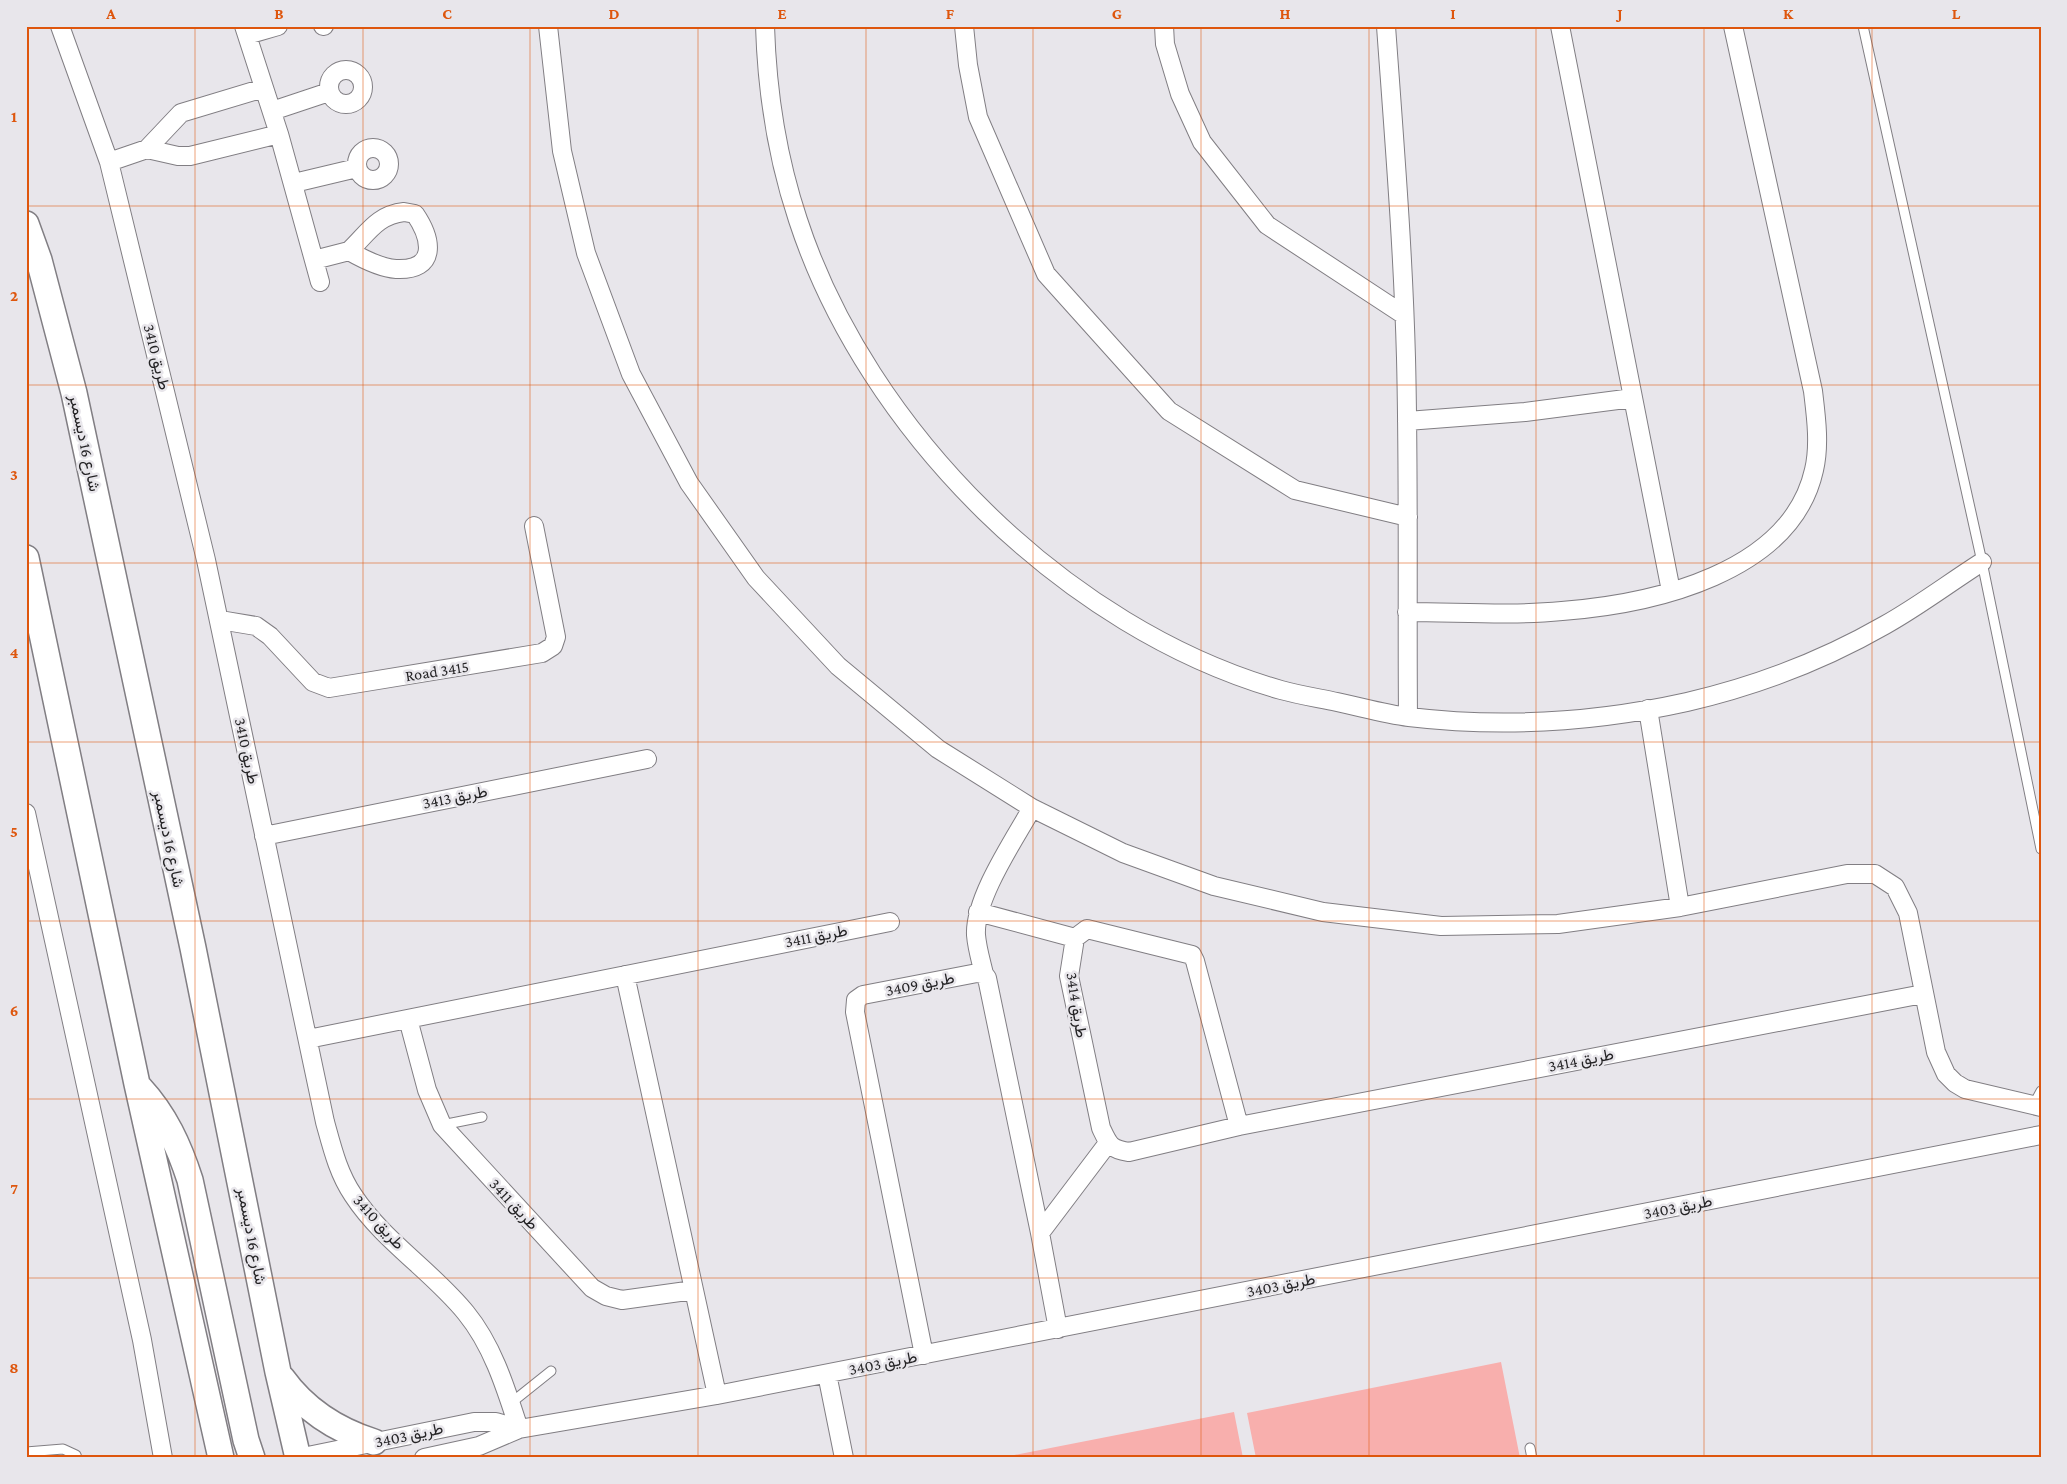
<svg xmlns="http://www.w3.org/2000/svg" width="2067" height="1484" font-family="'Crimson Pro',Vazirmatn,serif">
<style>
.green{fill:#f8afad}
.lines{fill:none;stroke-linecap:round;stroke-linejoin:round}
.service-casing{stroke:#817e83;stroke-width:11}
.minor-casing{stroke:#817e83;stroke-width:20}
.secondary-casing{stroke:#817e83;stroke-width:28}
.service{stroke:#fff;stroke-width:9}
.minor{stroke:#fff;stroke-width:18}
.secondary{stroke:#fff;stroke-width:25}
.grid{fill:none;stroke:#de560d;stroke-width:1;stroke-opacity:0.55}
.labels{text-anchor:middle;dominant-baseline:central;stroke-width:5;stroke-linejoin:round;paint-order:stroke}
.street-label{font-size:16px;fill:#252426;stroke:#e8e6eb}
.neatline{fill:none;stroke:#de560d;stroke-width:2}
.grid-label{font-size:16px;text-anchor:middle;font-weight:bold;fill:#de560d}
</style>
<rect width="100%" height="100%" fill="#e8e6eb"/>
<path class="green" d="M1501 1362 1520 1458H1256L1247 1413Z
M1234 1412 1243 1458H999Z"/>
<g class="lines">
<defs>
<path id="service" d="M1863 26 1982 562 2041 849
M2033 1106 2041 1091
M442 1125 482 1117
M511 1403 551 1371
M1530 1448 1532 1458
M26 1452 63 1449 76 1455 77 1458"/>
<path id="minor" d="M60 26 109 162 206 560 325 1122C332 1147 338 1173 353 1195 383 1241 432 1271 466 1313 493 1346 506 1389 519 1429
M244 26 279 134 320 282
M323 26H324
M548 26 562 151 586 253 631 374 689 483 756 578 838 666 938 749 1032 808 1123 853 1214 886 1323 912 1441 926 1558 924 1680 907 1847 874H1875L1895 887 1908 913 1936 1052 1946 1074 1955 1083 1965 1089 2041 1107
M765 26C767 92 777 157 798 220 867 431 1066 629 1281 690 1299 695 1318 698 1337 702 1361 707 1385 714 1409 717 1501 728 1597 722 1687 702 1756 686 1824 660 1885 625 1919 606 1949 583 1982 562
M964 26 968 65 978 117 1046 274 1169 411 1295 490 1408 517
M1164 26 1165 44 1180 94 1202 142 1267 225 1404 315
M1386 26C1394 137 1403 247 1406 358 1409 478 1407 597 1408 717
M1560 26 1671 591
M247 35 278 26
M329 87a17 17 0 1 1 34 0a17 17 0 1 1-34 0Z
M264 88 181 113 147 149 178 156H190L279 134
M272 111 329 92
M357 164a16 16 0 1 1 32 0a16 16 0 1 1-32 0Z
M109 162 147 149
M294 183 357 168
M404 212 415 214C432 239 438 271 396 269 381 268 363 259 349 251 368 233 377 215 404 212Z
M314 260 349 251
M1407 421 1525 412 1633 398
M1407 612C1458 612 1511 616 1562 611 1653 604 1791 573 1814 470 1820 445 1816 416 1813 391L1733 26
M220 620 256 626 270 636 313 682 329 688 542 653 553 646 556 637 534 526
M1648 709 1680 907
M26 813 142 1340 163 1458
M264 836 647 759
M978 912 1075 938
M984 974C981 961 977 948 976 935 974 899 1014 840 1032 808
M625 975 717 1395
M408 1019 427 1090 442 1125 592 1288 606 1296 622 1300 694 1290
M308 1039 890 922
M1239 1126 1195 961 1192 955 1087 929 1075 938 1069 976 1101 1128C1109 1145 1110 1149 1129 1152L1239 1126 1923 994
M1040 1233 1108 1143
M924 1355 855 1012 856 1000 863 995 977 973 984 974 987 978 1040 1233 1058 1329
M827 1374 844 1458
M298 1458 474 1422H496L519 1429
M424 1458 479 1446 519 1429 717 1395 2041 1135"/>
<path id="secondary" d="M26 224 39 260 74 393 193 948 278 1372 298 1458
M26 558 137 1084 221 1458
M140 1088C165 1115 179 1146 190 1180L246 1440 252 1458
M282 1378C305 1410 336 1430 374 1442"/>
</defs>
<use href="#service" class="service-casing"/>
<use href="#minor" class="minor-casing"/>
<use href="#secondary" class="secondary-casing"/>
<use href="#service" class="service"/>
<use href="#minor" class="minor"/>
<use href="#secondary" class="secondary"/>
</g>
<path class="grid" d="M195 26V1458M363 26V1458M530 26V1458M698 26V1458M866 26V1458M1033 26V1458M1201 26V1458M1369 26V1458M1536 26V1458M1704 26V1458M1872 26V1458M26 206H2041M26 385H2041M26 563H2041M26 742H2041M26 921H2041M26 1099H2041M26 1278H2041"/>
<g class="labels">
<g class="street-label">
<text transform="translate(157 357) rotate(76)">طريق 3410</text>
<text transform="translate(85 443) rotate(78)">شارع 16 ديسمبر</text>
<text transform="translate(437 671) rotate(-9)">Road 3415</text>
<text transform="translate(247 751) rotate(78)">طريق 3410</text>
<text transform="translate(455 797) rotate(-11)">طريق 3413</text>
<text transform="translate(169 839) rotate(78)">شارع 16 ديسمبر</text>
<text transform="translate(816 936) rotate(-11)">طريق 3411</text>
<text transform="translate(920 984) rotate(-11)">طريق 3409</text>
<text transform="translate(1077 1005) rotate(81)">طريق 3414</text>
<text transform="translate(1581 1060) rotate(-11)">طريق 3414</text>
<text transform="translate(514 1204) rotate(47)">طريق 3411</text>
<text transform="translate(1678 1207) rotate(-11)">طريق 3403</text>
<text transform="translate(379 1222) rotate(48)">طريق 3410</text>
<text transform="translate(252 1236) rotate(79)">شارع 16 ديسمبر</text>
<text transform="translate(1281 1285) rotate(-11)">طريق 3403</text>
<text transform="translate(883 1363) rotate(-11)">طريق 3403</text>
<text transform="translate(409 1435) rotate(-12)">طريق 3403</text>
</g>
</g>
<rect width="2067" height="1484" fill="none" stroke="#e8e6eb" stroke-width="55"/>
<rect x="28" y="28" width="2012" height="1428" class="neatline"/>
<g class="grid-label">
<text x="111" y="19">A</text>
<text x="279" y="19">B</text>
<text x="447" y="19">C</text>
<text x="614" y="19">D</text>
<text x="782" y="19">E</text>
<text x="950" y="19">F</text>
<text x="1117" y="19">G</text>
<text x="1285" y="19">H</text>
<text x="1453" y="19">I</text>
<text x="1620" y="19">J</text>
<text x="1788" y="19">K</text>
<text x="1956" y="19">L</text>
<text x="14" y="122">1</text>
<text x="14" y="301">2</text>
<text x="14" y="480">3</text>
<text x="14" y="658">4</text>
<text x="14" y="837">5</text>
<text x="14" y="1016">6</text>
<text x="14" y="1194">7</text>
<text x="14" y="1373">8</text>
</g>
</svg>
